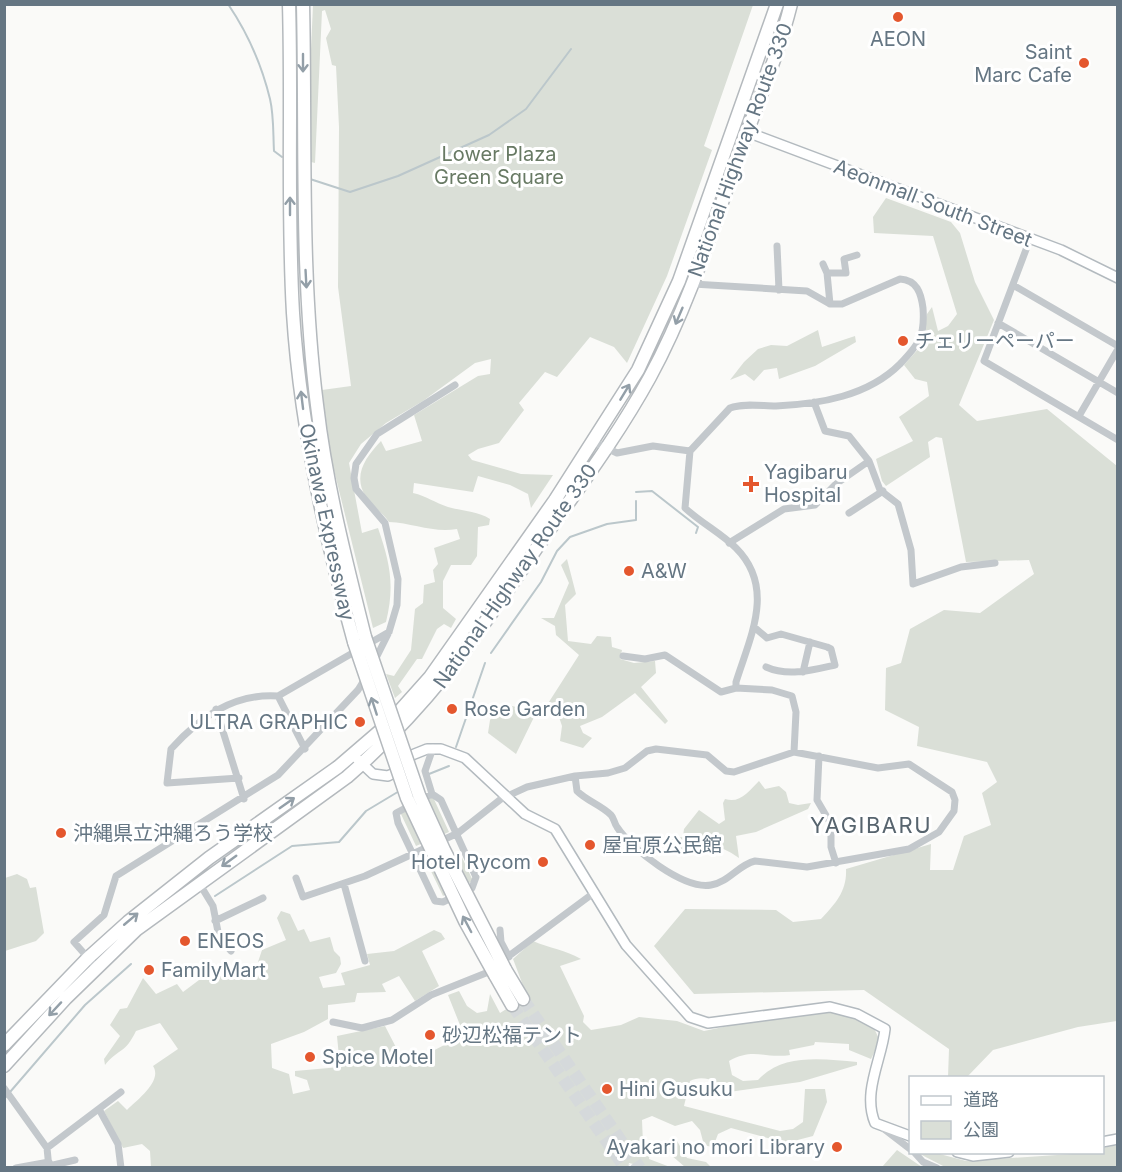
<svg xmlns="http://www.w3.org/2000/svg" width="1122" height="1172" font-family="Inter,'Noto Sans JP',sans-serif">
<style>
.green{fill:#dadfd7}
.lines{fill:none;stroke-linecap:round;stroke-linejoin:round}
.stream{stroke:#bbc7cb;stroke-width:2}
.highway-tunnel{stroke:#d5d9db;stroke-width:12;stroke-dasharray:12 6;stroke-linecap:butt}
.secondary-casing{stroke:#b3babf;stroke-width:12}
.highway-casing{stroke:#b4b9bd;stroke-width:15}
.street{stroke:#c3c8cc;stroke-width:7}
.secondary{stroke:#fff;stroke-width:9}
.highway{stroke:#fff;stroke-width:12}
.highway-bridge-casing{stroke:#b4b9bd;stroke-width:15;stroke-linecap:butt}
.highway-bridge{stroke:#fff;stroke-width:12}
.oneway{stroke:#939fa8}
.poi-dot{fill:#e4572e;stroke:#fff;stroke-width:2}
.labels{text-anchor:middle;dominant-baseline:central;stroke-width:6;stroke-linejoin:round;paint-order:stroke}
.poi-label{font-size:20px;fill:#657683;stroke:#fff;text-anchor:start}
.street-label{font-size:20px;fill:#657683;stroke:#fff}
.park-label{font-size:20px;fill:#687a64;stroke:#fff}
.quarter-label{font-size:22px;letter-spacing:1.5px;fill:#57646e;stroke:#fff}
</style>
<rect width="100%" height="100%" fill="#fafaf8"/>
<path class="green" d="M313 5H753L704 146 712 150 667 276 627 363 614 347 590 337 557 377 545 372 519 403 524 410 499 443 478 449 468 455 472 460 521 474 553 475 531 508 528 494 510 485 478 476 473 492 414 483 413 493C427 496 435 503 448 507 462 511 478 511 490 519L489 525 478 527 477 556 471 565H451L443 581V608L456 619 451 628 444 624 437 629 422 659H417L398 686 402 692 395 698 386 674 394 676 411 650 415 609 423 603 424 585 435 582 433 570 438 564 434 548 460 539 457 529C433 533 413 523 389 522 382 512 372 506 366 497 352 475 366 457 381 441L386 451 422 441 414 415 478 376 490 374 491 359 475 363 423 401 386 423 361 444 349 463 362 533 378 528C390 563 395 585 386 622L373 628 331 458 322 390 351 386 338 287 339 127 336 66 332 65 326 38 331 29 325 10 322 11 315 163 311 162 308 115Z
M886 198 951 222 960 233 975 282 994 320 959 405 977 421 1047 409 1117 466V1021L1078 1027 993 1050 967 1077H948L949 1049 864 990 694 994 654 946 685 909 776 910 793 922 821 919C836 903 847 891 846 869L931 844 930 870H953L964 836 991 825 982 793 997 782 987 762 917 746 919 727 885 710 886 668 901 663 910 629 944 610 980 613 1034 574 1029 560 966 562 942 438 936 437 928 442 930 457 886 486 882 481 876 459 913 441 899 417 929 396 927 382 915 379 904 365 920 347 927 314 932 307 938 331 948 326 957 314 933 236 874 233 873 217Z
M818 330 822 347 855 336 856 342 815 366 779 379 777 368 764 370 754 381 745 374 730 380 744 362 758 349 771 345 787 346Z
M567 559 576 594 565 605 568 641 591 644 597 636 611 637 612 647 622 650 620 659 634 663 655 661 656 673 641 687 668 721 665 724 635 693 602 717 580 726 583 733 592 738 583 748 560 741 562 726 558 714 552 710 535 715 516 754 488 733 490 720 502 703 526 710 547 705 579 655 556 635 555 626 541 618H554L569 583 561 565Z
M759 781 765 789 779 786 786 792 789 803 798 805 811 803 808 809 756 832 736 836 739 858C724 847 696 835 684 853L677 849 671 838 683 837 684 829 699 810 719 824 725 820 723 803 725 799C740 804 749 791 759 781Z
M433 797 449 832 416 846 400 812Z
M460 853 473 881 443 896 429 867Z
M17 874 27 879 30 888 36 887 44 933 36 941 5 951V878Z
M281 911 290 914 298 931 304 929 310 942 330 937 334 951 340 957 341 964 336 973 319 977 323 988 345 985 341 973 370 965 367 954 394 951 434 930 441 933 445 939 422 951 439 986 415 1001 399 976 382 984 386 992 357 993 355 1002 328 1005V1019L304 1032 271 1044 272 1068 289 1074 293 1094 310 1090 307 1080 295 1076V1071L340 1067 337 1036 385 1026 402 1059 409 1063 464 1035 448 995 459 991 467 1006 477 1013 487 1011 490 994 500 1013 527 996 513 959 533 941C549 948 566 950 581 959L560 966 584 1016 583 1022 591 1030 621 1025 639 1017 677 1021 704 1031 757 1020 834 1012 861 1019 873 1026 880 1041 871 1059 849 1050V1044L815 1042 814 1045 789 1050 790 1055C764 1059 754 1047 729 1061L732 1075 743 1081 758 1080C782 1053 823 1059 857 1062V1065L800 1082 729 1092C719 1082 704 1074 690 1081L684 1106 780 1131 793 1129 803 1122 805 1089H825L827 1102 813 1136 786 1143 731 1128 718 1134 715 1142 723 1150 704 1145 700 1130 692 1121 675 1126 652 1116 642 1120 643 1144 650 1152 649 1159 670 1167H646L629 1163 628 1168 151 1167 150 1151 142 1144 123 1148 104 1111 118 1101 127 1110C137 1100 163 1081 153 1066L178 1049 160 1023 136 1031C125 1054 119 1048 105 1065L104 1059 120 1036 110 1025 120 1009 127 1008 143 978 156 994 177 984 183 992 199 980 228 972 256 977 263 973 258 962 262 950 286 940 277 918Z
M664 1140 677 1141 687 1158 706 1162 711 1167H685L671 1155Z
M1117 1145V1167H945L918 1153H936L966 1161 1102 1152 1103 1148Z
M897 1150 922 1167H882Z"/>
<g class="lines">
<path class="stream" d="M228 4C247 32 262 66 270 99 274 116 273 134 274 151L282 157
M310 179 350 192 398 176 489 135 526 109 571 49
M636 492 652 491 698 527 696 533
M491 653 541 582 557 551 570 537 607 524 636 520V501
M456 747 485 663
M429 774 449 766
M215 896 292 846 339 842 366 811 401 790
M4 1099 85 1005 131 964"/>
<path class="highway-tunnel" d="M523 999 640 1168
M512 1005 625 1168"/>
<defs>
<path id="secondary" d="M747 132 1061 250 1118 278
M353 755 373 774 388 776 398 771 412 755 427 749H441L465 758 525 814 555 829 626 945 690 1017 708 1023 830 1007 857 1014 885 1029C882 1059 862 1092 875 1123L910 1136
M1102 1142 1118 1139
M957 1152 973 1156 1009 1152"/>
<path id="highway" d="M289 4C292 107 287 210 293 313 300 424 324 534 354 642
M303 4C306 139 300 272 317 405 326 484 346 561 365 637
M505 969 523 999
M495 975 512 1005
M4 1045 88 958 128 922 209 858 338 767 388 724 430 677 555 500 638 370 679 281 777 4
M4 1066 66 998 136 930 347 777C425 709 472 643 529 559 570 499 615 441 650 377 688 307 712 230 739 154 757 104 778 56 791 4"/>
</defs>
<use href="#secondary" class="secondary-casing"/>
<use href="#highway" class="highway-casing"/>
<path class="street" d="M1030 239 984 361 1118 440
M777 246 779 290
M823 264 827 273
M1013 285 1118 346
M830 304 827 273H846L844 259 857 255
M998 323 1118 393
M1079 416 1118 349
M594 442 617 453 653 446 690 451
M869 461 880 490 898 504 911 550 913 584 961 567 995 563
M849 513 883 491
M729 543 784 509 815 505 836 484 869 461 849 436 825 431 814 402
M754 627 767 638 781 634 827 647 831 649 835 665C813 670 788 677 766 667
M623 656 645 659 665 655 721 692 736 688
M373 664 389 632 397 605 398 579 385 523 356 489 354 478 356 464 377 434 455 385
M803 672 810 642
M278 696 389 632
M216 709 244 799
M819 756 817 800 831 824V847L836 863
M575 776 608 773 625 768 647 751 656 749 707 755 726 771 734 772 794 752
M239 778 167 783 171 749C200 717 234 693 278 696L305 749
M432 794 441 800 476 877 472 888 443 902 435 901 398 823 396 813 432 794 425 771 433 748
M296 878 303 897 365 876 458 833 501 799 527 787 575 776 577 791C587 801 601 805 611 815 614 818 614 823 617 827 631 849 684 890 711 885 729 882 738 865 755 861L807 867 909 849 939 832 954 811 955 800 952 792 909 764 878 768 794 752 796 712 792 696 772 690 736 688V682C750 637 776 588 736 548 721 533 701 523 685 508L690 451 730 408C743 403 762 406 776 406 820 404 868 396 900 364 919 344 925 337 923 308 921 293 917 280 900 279L842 304H830L807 291 693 284
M199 883 213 906 219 937 231 951
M344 884 365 961
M215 921 263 898
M500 930 501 942 509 957
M97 968 74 942 104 915 116 876 278 775 358 690 366 677
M333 1022 362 1028 392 1020 431 995 486 973 595 892
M4 1088 47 1148 49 1168
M99 1109 118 1144 121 1168
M884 1129 910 1149
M47 1148 121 1092
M914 1152 923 1162 937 1168
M49 1166 75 1160
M16 1168 49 1162"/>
<use href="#secondary" class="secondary"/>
<use href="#highway" class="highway"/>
<defs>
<path id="highway-bridge" d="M365 637 419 795 444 850 505 969
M354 642 407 798 465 921 495 975"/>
</defs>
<use href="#highway-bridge" class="highway-bridge-casing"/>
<use href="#highway-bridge" class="highway-bridge"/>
</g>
<defs><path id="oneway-shaft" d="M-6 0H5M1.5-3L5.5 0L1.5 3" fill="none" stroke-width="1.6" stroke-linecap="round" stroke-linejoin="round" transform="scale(1.5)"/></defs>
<g class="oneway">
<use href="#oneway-shaft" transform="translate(303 63) rotate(90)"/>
<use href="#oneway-shaft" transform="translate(290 206) rotate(-90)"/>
<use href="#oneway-shaft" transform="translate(306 279) rotate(87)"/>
<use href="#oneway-shaft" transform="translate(679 316) rotate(113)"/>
<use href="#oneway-shaft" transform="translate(625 392) rotate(-59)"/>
<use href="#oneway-shaft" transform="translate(302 400) rotate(-97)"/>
<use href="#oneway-shaft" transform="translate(374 706) rotate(-108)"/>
<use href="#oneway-shaft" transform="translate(287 803) rotate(-35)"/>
<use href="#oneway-shaft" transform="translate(229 861) rotate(144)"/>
<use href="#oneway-shaft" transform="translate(131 919) rotate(-40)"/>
<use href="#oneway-shaft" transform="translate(467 924) rotate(-118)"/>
<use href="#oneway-shaft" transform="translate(55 1009) rotate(133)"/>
</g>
<g class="poi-dot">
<circle cx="898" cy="17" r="6"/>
<circle cx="1084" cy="63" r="6"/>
<circle cx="903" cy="341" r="6"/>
<path d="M748 475h6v6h6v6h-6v6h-6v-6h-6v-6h6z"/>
<circle cx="629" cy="571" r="6"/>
<circle cx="452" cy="709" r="6"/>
<circle cx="360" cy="722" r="6"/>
<circle cx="61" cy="833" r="6"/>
<circle cx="590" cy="845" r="6"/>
<circle cx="543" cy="862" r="6"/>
<circle cx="185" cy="941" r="6"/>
<circle cx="149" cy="970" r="6"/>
<circle cx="430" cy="1035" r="6"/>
<circle cx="310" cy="1057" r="6"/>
<circle cx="607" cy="1089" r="6"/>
<circle cx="837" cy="1147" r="6"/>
</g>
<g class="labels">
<g class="poi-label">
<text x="898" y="39" text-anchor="middle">AEON</text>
<text x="1072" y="52" text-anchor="end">Saint<tspan x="1072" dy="23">Marc Cafe</tspan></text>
<text x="915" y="341">チェリーペーパー</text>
<text x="764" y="472">Yagibaru<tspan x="764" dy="23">Hospital</tspan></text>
<text x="641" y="571">A&amp;W</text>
<text x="464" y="709">Rose Garden</text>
<text x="348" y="722" text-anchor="end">ULTRA GRAPHIC</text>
<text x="73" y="833">沖縄県立沖縄ろう学校</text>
<text x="602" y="845">屋宜原公民館</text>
<text x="531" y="862" text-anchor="end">Hotel Rycom</text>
<text x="197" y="941">ENEOS</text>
<text x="161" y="970">FamilyMart</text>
<text x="442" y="1035">砂辺松福テント</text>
<text x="322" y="1057">Spice Motel</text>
<text x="619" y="1089">Hini Gusuku</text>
<text x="825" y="1147" text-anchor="end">Ayakari no mori Library</text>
</g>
<g class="street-label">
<text transform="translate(740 150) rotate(-70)">National Highway Route 330</text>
<text transform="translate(933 203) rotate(21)">Aeonmall South Street</text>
<text transform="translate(327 522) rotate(78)">Okinawa Expressway</text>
<text transform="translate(515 576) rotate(-55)">National Highway Route 330</text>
</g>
<g class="park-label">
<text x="499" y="154">Lower Plaza<tspan x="499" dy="23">Green Square</tspan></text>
</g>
<g class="quarter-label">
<text x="871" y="825">YAGIBARU</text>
</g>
</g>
<rect width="1122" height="1172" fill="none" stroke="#657683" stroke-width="12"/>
<rect x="909" y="1076" width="195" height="78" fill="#ffffff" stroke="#c1c8cd" stroke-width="1.5"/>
<rect x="921" y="1096" width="30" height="9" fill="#ffffff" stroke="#c1c8cd" stroke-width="1.5"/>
<text x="963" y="1106" font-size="18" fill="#657683">道路</text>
<rect x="921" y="1121" width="30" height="18" fill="#dadfd7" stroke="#c1c8cd" stroke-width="1.5"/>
<text x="963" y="1136" font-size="18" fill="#657683">公園</text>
</svg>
